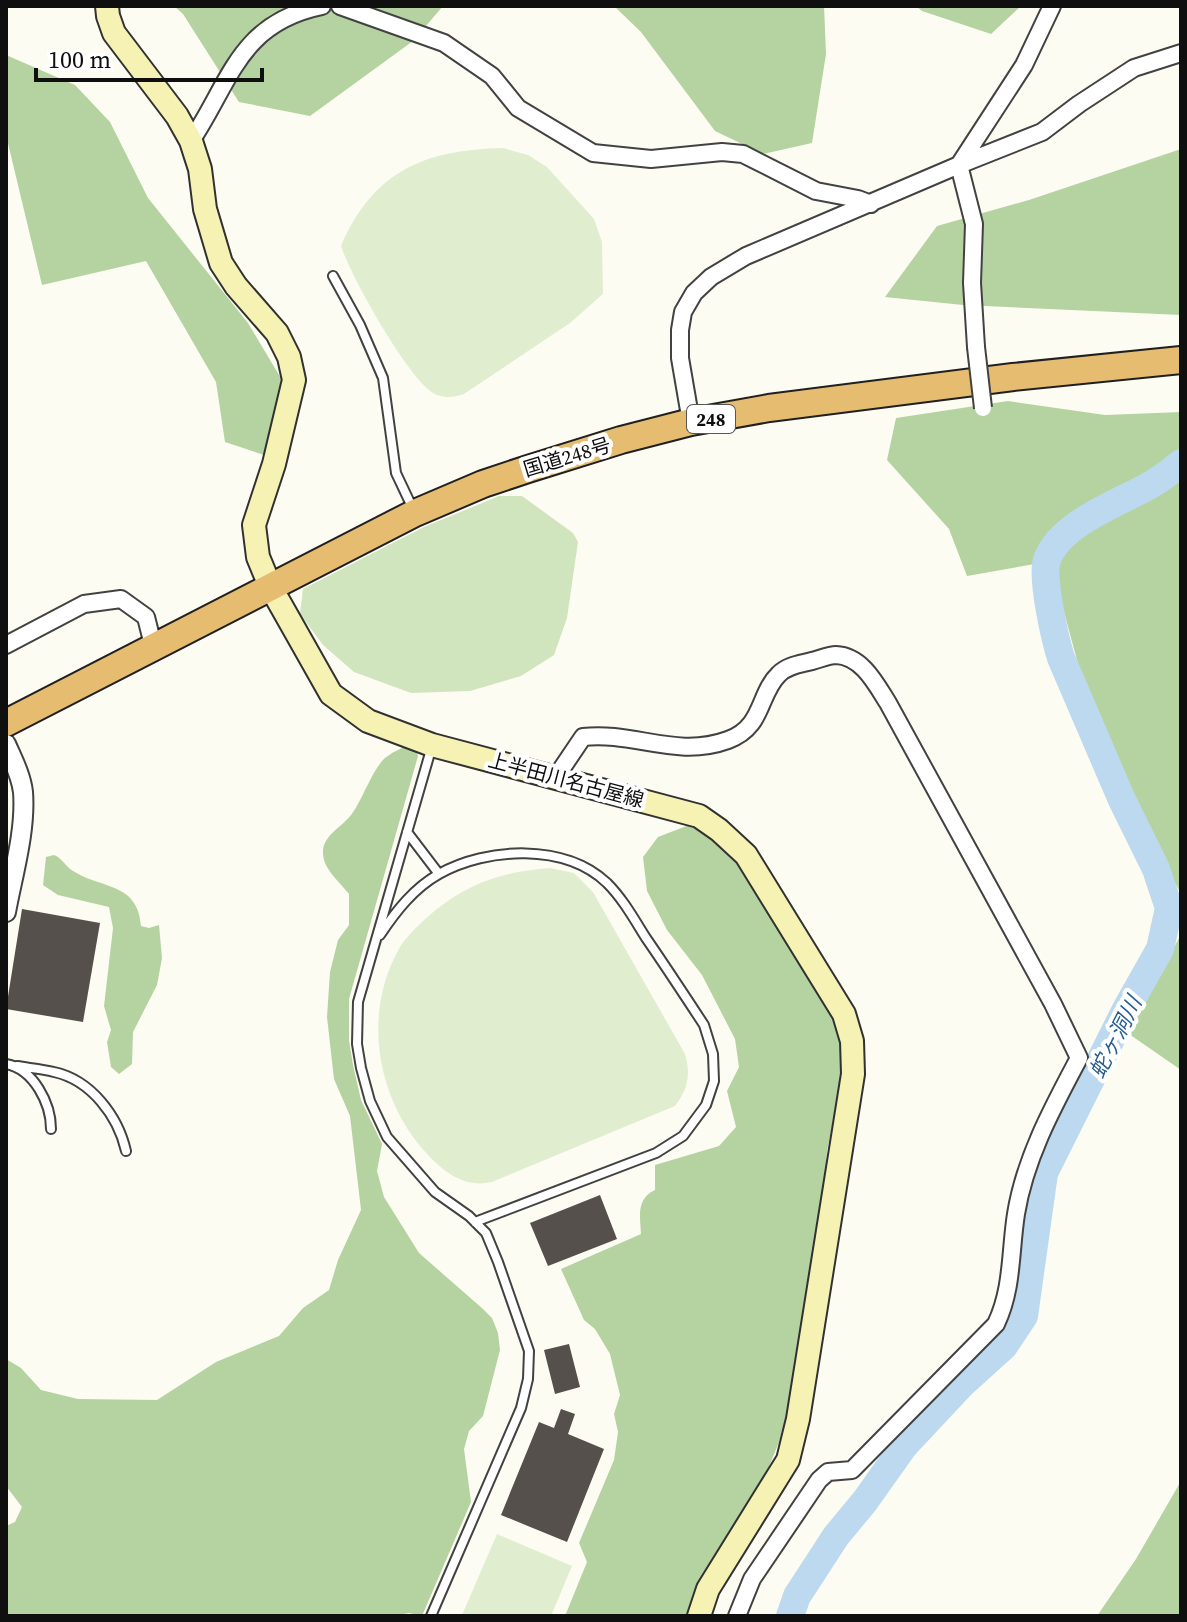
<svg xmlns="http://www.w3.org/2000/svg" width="1187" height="1622" font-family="'Source Serif 4','Noto Sans JP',serif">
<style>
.green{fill:#d0e5be}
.forest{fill:#b4d3a0}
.pitch{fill:#e1edcf}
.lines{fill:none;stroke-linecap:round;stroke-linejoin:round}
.river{stroke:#bcd9ef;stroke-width:28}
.building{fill:#56504c}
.service-casing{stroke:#424242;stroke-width:12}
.minor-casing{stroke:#424242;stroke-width:20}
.tertiary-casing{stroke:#424242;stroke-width:22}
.secondary-casing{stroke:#313131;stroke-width:26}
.trunk-casing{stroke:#202020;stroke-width:30}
.service{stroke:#fff;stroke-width:8}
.minor{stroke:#fff;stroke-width:16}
.tertiary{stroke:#fff;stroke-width:18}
.secondary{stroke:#f6f2b4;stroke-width:22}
.trunk{stroke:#e6bd70;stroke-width:26}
.minor-bridge-casing{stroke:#424242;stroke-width:20;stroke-linecap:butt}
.minor-bridge{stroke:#fff;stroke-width:16}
.labels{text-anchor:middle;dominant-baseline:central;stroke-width:8;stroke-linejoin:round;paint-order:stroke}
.shield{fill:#fff;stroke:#575757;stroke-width:2}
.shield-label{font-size:18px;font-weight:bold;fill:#0f0f0f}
.street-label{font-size:20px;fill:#0f0f0f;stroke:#fff}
.water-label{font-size:22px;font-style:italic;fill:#265e92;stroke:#fff}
</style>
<rect width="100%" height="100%" fill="#fdfcf2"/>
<path class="green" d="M499 496H522L573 533 578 542 567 618 554 655 521 676 470 691 411 693 354 672 323 645 300 614 303 589 424 527Z"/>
<path class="forest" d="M174 6H443L413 41 310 116 239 102 183 14Z
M614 6H824L826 54 812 143 763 154 715 131 641 32Z
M916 6H1021L991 34 922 11Z
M6 55 75 85 110 122 148 198 248 323 282 380 264 455 225 442 216 382 146 261 42 285 6 135Z
M1181 149V315L963 305 885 297 937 226 1029 200Z
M1008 401 1105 415 1181 412V894L1142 821 1088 701 1064 612 1040 563 967 576 949 529 887 460 896 418Z
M414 743 418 756 349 999V1040L353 1065 361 1100 382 1144 377 1171 384 1197 419 1253 483 1309 492 1318 498 1333 500 1350 483 1416 469 1431 464 1449 471 1502 422 1616 409 1613 393 1616H6V1526L15 1522 22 1507 6 1486V1359L21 1368 41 1390 78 1399 157 1400 216 1362 279 1336 303 1308 329 1290 338 1260 361 1210 350 1116 334 1079 327 1017 330 972 338 940 349 925V894C340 882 323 869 323 853 322 836 342 827 351 815 363 799 369 777 382 761 389 753 404 747 414 743Z
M689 825 722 843 736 861 834 1021 844 1051V1067L827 1151 823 1207 793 1390 779 1442 761 1486 692 1616H565L587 1562 579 1543 614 1460 618 1432 614 1414 620 1395 610 1354 595 1329 584 1320 561 1269 641 1234C640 1216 636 1199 655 1190V1165L719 1146 736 1127 727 1091 739 1067 735 1039 702 975 667 930 647 891 643 857 658 837Z
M54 855C62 858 65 866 73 871 101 889 138 882 141 926L149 928 159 925 162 958 157 985 133 1032 132 1064 119 1074 111 1067 107 1042 111 1030 104 1006 113 928 109 907 58 895 43 885 46 857Z
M1181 918V1070L1129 1034 1179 938Z
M1181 1481V1616H1097L1136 1559Z"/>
<path class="pitch" d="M503 148 528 155 547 167 594 219 602 242 603 294 570 323 464 394C451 398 440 399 429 390 404 370 351 277 341 246 374 170 425 150 503 148Z
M550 868 574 873 593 892 685 1054C691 1075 688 1089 675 1106L492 1182C466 1188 446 1174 428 1155 377 1101 361 1014 400 947 406 937 416 928 424 920 463 885 498 872 550 868Z
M497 1534 572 1566 551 1616 462 1615Z"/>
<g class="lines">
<path class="river" d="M790 1616 797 1596 836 1536 865 1501 904 1446 963 1383 1004 1346 1024 1316 1044 1173 1125 1011 1160 949 1169 908 1156 869 1122 800 1061 658C1055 639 1041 577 1047 560 1059 525 1115 504 1145 488 1158 481 1170 472 1181 463"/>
</g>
<path class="building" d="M22 909 100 923 83 1022 6 1009Z
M600 1195 617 1239 548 1266 530 1223Z
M569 1344 580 1387 555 1394 544 1350Z
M561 1409 575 1414 568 1434 604 1449 567 1542 501 1515 539 1422 554 1428Z"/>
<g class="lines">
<defs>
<path id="service" d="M333 276 360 325 383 378 396 473 413 509
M407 832 439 874
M380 935C396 911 414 888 439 874 487 847 565 843 607 883 623 899 634 919 646 938 666 967 685 996 704 1025L713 1054 714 1081 706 1105 683 1136 656 1153 475 1222
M6 1064C34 1069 51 1104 51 1129
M17 1066C29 1068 42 1069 54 1072 91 1080 118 1116 126 1151
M431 1616 521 1408 528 1379 529 1351 498 1262 486 1233 469 1216 435 1192 387 1137 370 1101 361 1068 357 1044 358 1002 432 746"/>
<path id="minor" d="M340 6 444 43 492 76 518 108 593 153 651 159 722 152 743 154 816 191 858 199 871 204
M191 141C231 81 239 23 322 6
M976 347 972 283 974 224 959 165 1024 65 1052 6
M691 422 680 358V330L683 312 694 293 711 277 746 256 959 165 1042 132 1079 104 1134 68 1181 53
M6 645 84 604 121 599 146 617 153 645
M556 777 583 737C634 731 676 759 728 740 764 727 758 694 779 674 788 665 801 664 812 661 820 659 829 655 836 655 862 656 876 684 888 703L1053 1004 1079 1058C1053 1107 1025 1158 1016 1214 1010 1252 1013 1288 996 1324L852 1470 828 1472 819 1480 752 1579 737 1616"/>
<path id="tertiary" d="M6 744C13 760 21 775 23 792 26 831 13 874 6 912"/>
<path id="secondary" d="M107 6 108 16 114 33 177 116 191 141 200 169 205 209 221 263 236 286 277 333 289 357 294 380 274 464 254 525 258 557 270 586 331 694 368 721 432 745 699 816 719 830 746 855 844 1014 852 1041 853 1074 798 1419 788 1460 708 1589 699 1616"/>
<path id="trunk" d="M6 723 415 513 483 484 528 469 621 440 691 422 769 408 1013 377 1181 360"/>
</defs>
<use href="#service" class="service-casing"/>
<use href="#minor" class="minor-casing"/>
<use href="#tertiary" class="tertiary-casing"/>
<use href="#secondary" class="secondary-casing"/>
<use href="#trunk" class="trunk-casing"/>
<use href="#service" class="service"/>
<use href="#minor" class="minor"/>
<use href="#tertiary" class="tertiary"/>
<use href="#secondary" class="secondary"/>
<use href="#trunk" class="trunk"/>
<defs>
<path id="minor-bridge" d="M976 347 983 408"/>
</defs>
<use href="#minor-bridge" class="minor-bridge-casing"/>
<use href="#minor-bridge" class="minor-bridge"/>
</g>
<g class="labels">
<rect class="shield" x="687" y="405" width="48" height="28" rx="6"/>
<g class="shield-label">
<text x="711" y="419">248</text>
</g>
<g class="street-label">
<text transform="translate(567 457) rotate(-17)">国道248号</text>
<text transform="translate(566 780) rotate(15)">上半田川名古屋線</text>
</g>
<g class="water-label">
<text transform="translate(1115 1037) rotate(-63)">蛇ヶ洞川</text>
</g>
</g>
<rect width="1187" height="1622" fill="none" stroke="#0f0f0f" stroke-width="16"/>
<path d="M36 68v12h226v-12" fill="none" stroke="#0f0f0f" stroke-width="4"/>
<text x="48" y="68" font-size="24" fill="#0f0f0f" stroke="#ffffff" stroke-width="6" paint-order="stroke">100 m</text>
</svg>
